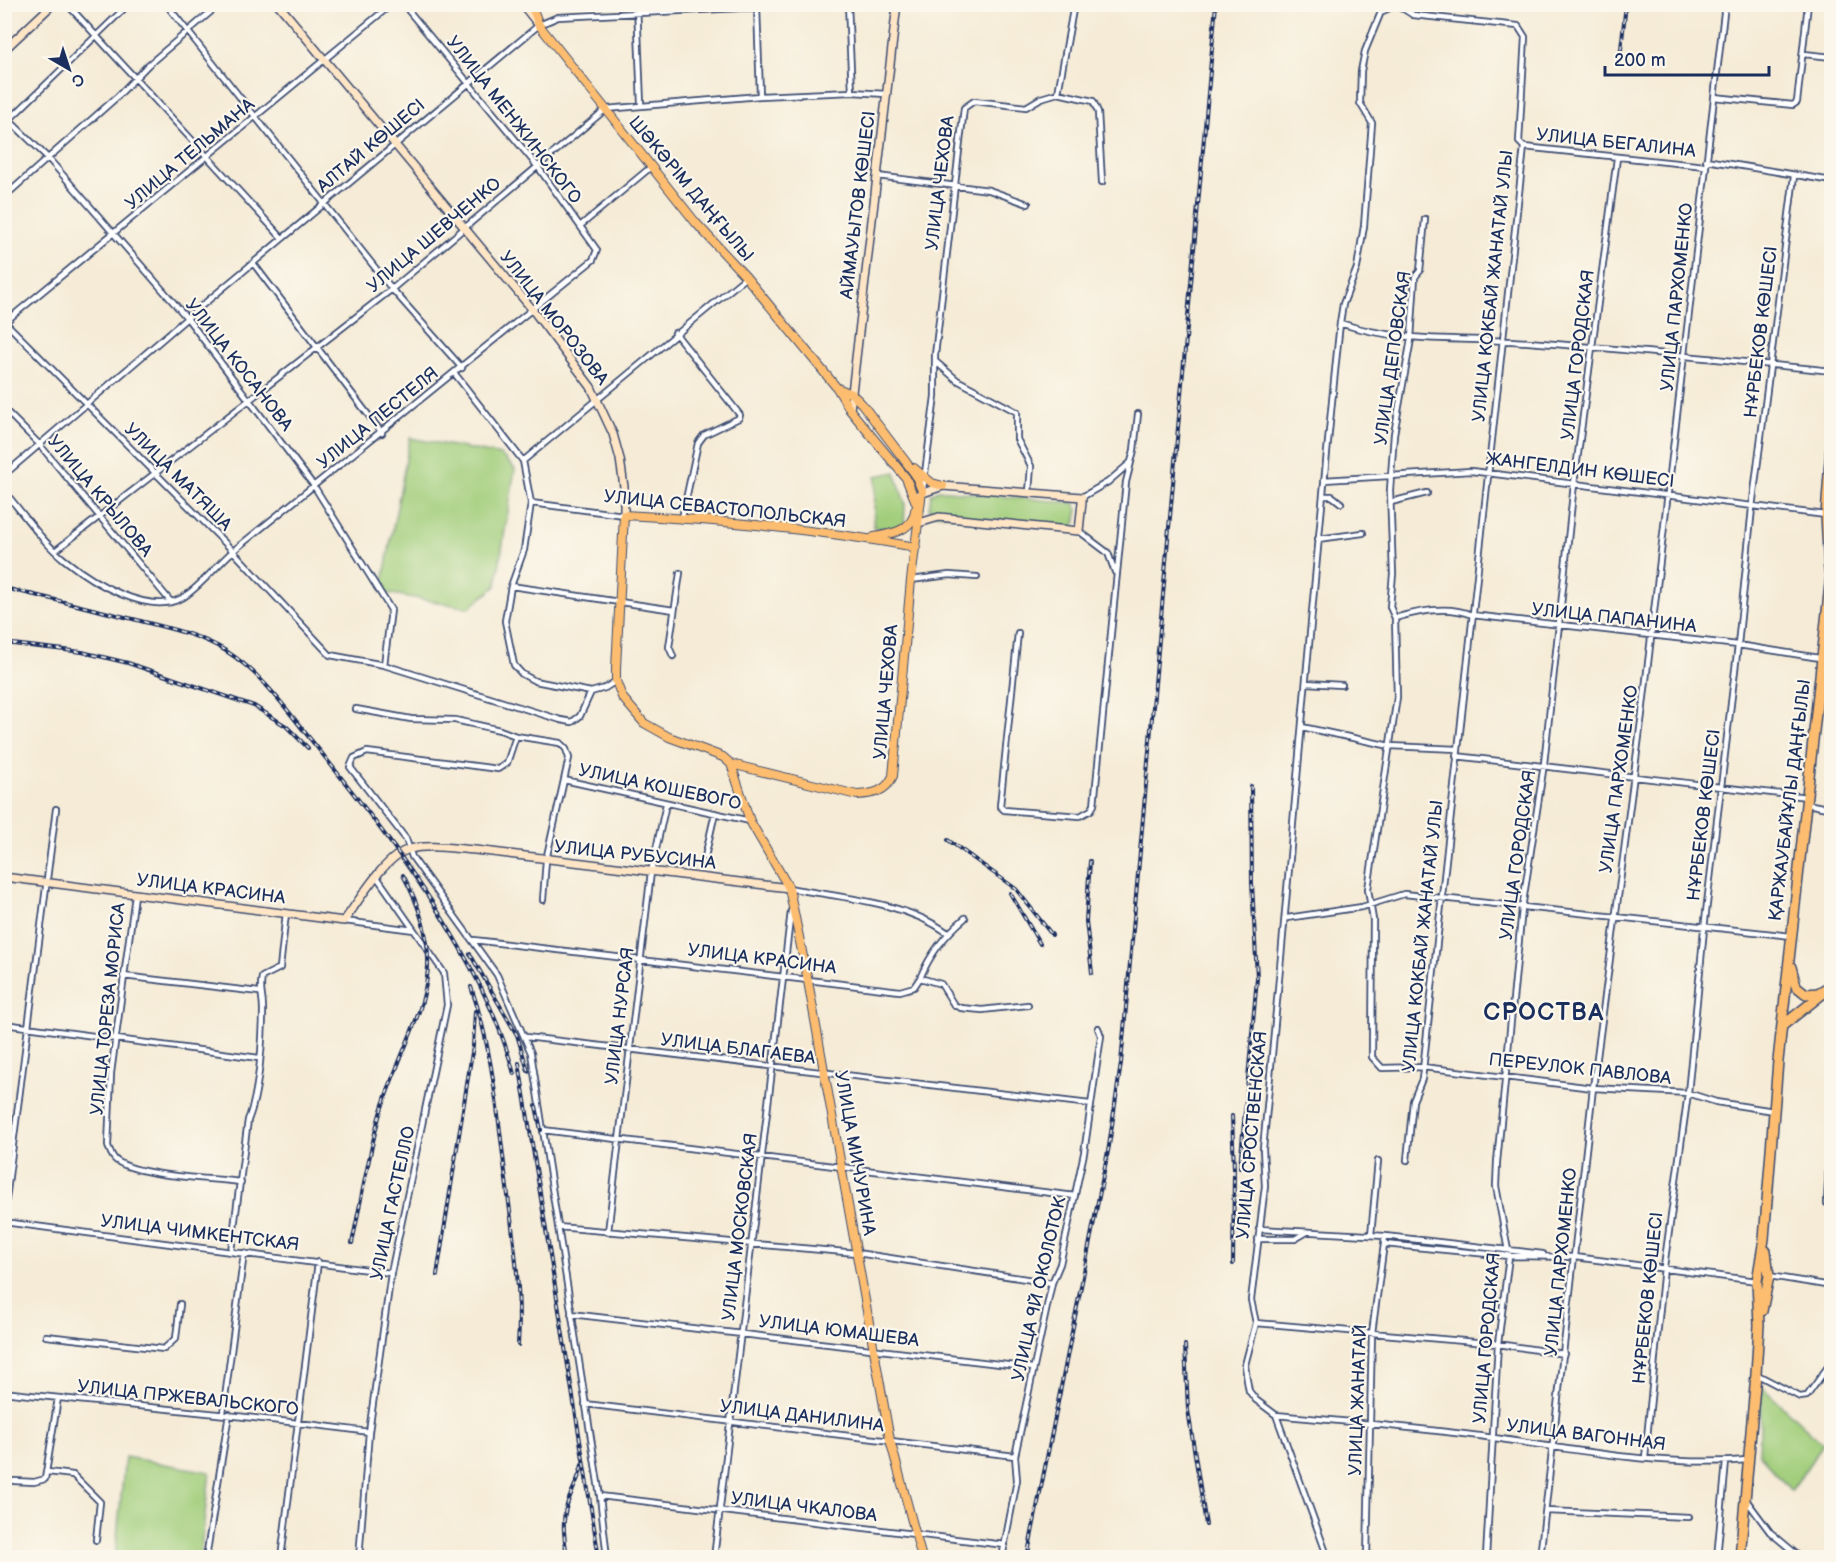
<svg xmlns="http://www.w3.org/2000/svg" width="1836" height="1562" font-family="'Balsamiq Sans',sans-serif">
<style>
.green{fill:#a2ce7b;stroke:#5e7e6c;stroke-width:1.5}
.lines{fill:none;stroke-linecap:round;stroke-linejoin:round}
.street-casing{stroke:#3c4b70;stroke-width:8}
.secondary-casing{stroke:#3c4b70;stroke-width:10}
.primary-casing{stroke:#3c4b70;stroke-width:10}
.highway-casing{stroke:#3c4b70;stroke-width:12}
.street{stroke:#fff;stroke-width:4.5}
.secondary{stroke:#fee5c5;stroke-width:7}
.primary{stroke:#fcbd6f;stroke-width:8}
.highway{stroke:#fcbd6f;stroke-width:9}
.rail-casing{stroke:#1b2f5e;stroke-width:4}
.rail{stroke:#fbf7ec;stroke-width:1.5;stroke-dasharray:4.5;stroke-linecap:butt}
.labels{text-anchor:middle;dominant-baseline:central;stroke-width:4.5;stroke-linejoin:round;paint-order:stroke}
.street-label{font-size:18px;fill:#1b2f5e;stroke:#fbf7ec}
.district-label{font-size:24px;font-weight:bold;letter-spacing:1.5px;fill:#1b2f5e;stroke:#fbf7ec}
</style>
<rect width="100%" height="100%" fill="#fbf7ec"/>
<filter id="ink" filterUnits="userSpaceOnUse"><feTurbulence type="fractalNoise" baseFrequency=".0167" numOctaves="2"/><feDisplacementMap in="SourceGraphic" scale="12" xChannelSelector="R" yChannelSelector="G"/><feConvolveMatrix kernelMatrix="1 2 1 2 8 2 1 2 1" color-interpolation-filters="sRGB"/></filter>
<filter id="wash" filterUnits="userSpaceOnUse"><feTurbulence type="fractalNoise" baseFrequency=".008" numOctaves="4" result="noise"/><feDisplacementMap in="SourceGraphic" scale="24" xChannelSelector="R" yChannelSelector="G"/><feGaussianBlur stdDeviation="1.35" result="paint"/><feColorMatrix in="noise" values="0 0 0 0 0 0 0 0 0 0 0 0 0 0 0 0 0 1.4 0 .05"/><feComposite in="paint" operator="in"/></filter>
<g filter="url(#wash)">
<rect width="100%" height="100%" fill="#f5ebd6"/>
<path class="green" d="M410 438 501 455 515 469 496 586 469 608 381 592Z
M895 472 905 503 904 530 873 527 876 476Z
M938 490 1074 503 1078 510 1075 524 1069 528 936 514 929 509 931 494Z
M1762 1387 1823 1444 1791 1491 1759 1454Z
M125 1457 210 1472 200 1557H115Z"/>
</g>
<g filter="url(#ink)">
<g class="lines">
<defs>
<path id="street" d="M67 4 282 238
M166 4 392 289 462 368
M637 4 641 104
M848 4 852 92
M1396 4 1413 15 1518 26 1525 37 1519 142 1524 147 1422 1079 1413 1101 1407 1160
M1829 4 1832 5
M757 6 760 96
M1804 54 1832 57
M1058 93 1074 4
M1714 97 1793 105 1797 102 1808 4
M4 115 48 158 187 318 314 486 391 610 384 665
M4 125 129 4
M1524 147 1705 166
M1706 160 1832 181
M877 176 989 190 1028 204
M4 197 117 97 148 65 220 4
M1425 219 1420 271 1415 277 1411 339 1394 434 1390 490 1393 574 1390 607 1395 618 1397 697 1368 889 1373 920 1372 1057 1382 1068 1423 1067 1593 1088 1688 1093 1716 1102 1774 1111
M580 226 651 167
M253 263 382 433
M4 321 233 551 330 655 384 665 561 720 572 722 580 716 591 692
M4 323 392 4
M1340 323C1402 344 1464 337 1528 342 1630 349 1731 361 1832 371
M675 333 740 415 739 418 704 435 698 443 682 518
M936 362 957 380 1017 412V439L1031 466 1029 492
M455 374 523 461 531 503 524 550 511 586 505 621 514 665 522 674 535 681 591 692 605 688 616 681
M4 409 39 444 171 602
M523 461 746 277
M4 475 187 318 539 25 558 17 822 4
M1324 480 1471 471 1826 515
M923 489 935 396V355L964 108 974 101 1026 107 1041 98 1058 93 1093 101 1098 112 1102 182
M4 491C23 513 42 542 65 560 92 582 148 616 182 598 198 589 218 564 233 551L593 260 597 250 538 167 403 4
M1323 496H1332L1341 503
M1082 497 1108 482 1130 463
M1391 502 1427 493
M531 503 624 515
M1079 531 1108 553 1115 572
M1318 539 1363 533
M55 551 392 289 606 109 760 96 852 92 886 94
M911 580 949 575 977 577
M511 586 674 610
M1395 618C1418 611 1449 605 1472 615L1738 645 1832 660
M1018 633 1000 806 1004 810 1080 816 1091 810 1094 805 1126 482 1134 450 1138 414
M673 656 669 647 680 573
M1306 683 1342 685
M356 709 411 719 455 720 500 730 516 736 560 743 566 749 569 758 546 860 543 900
M1302 727 1390 746 1457 749
M516 736 507 763 498 769 367 752 354 758 350 767 406 839 412 857 497 975 531 1053 600 1496 607 1558
M1456 756 1807 797
M564 780 750 821
M1807 804 1832 809
M705 857 715 813
M789 888C842 898 903 901 948 933
M135 895 111 1073 108 1146C110 1151 112 1158 117 1161 141 1177 211 1178 241 1182
M1287 918 1362 907 1404 894 1791 936
M344 921 414 930
M474 940 900 991 914 987 920 978 941 984 954 1005 961 1008 982 1010 1028 1005
M123 976 259 992
M920 978C931 953 944 936 965 918
M4 1024 259 1058
M526 1037 1090 1104
M543 1130 1075 1196
M1827 1203 1831 1122
M4 1215 56 809
M4 1222 391 1273
M558 1227 857 1253 1052 1283
M1259 1229 1385 1236 1384 1244 1509 1256 1575 1257 1757 1281
M608 1232 651 872 666 804
M1371 1235 1378 1161
M1385 1236 1543 1254
M1258 1239H1295L1307 1232
M231 1251 248 1120C259 1094 263 1038 263 1009 263 995 259 992 262 977L280 968 286 913
M1769 1276 1832 1286
M571 1314 1033 1368
M1256 1323 1498 1344 1564 1354
M46 1336 164 1349 176 1338 180 1304
M1756 1374 1800 1397 1807 1396 1832 1361
M4 1392C126 1406 248 1415 369 1432
M585 1404 1015 1456
M223 1413 244 1253
M1276 1415C1349 1422 1422 1428 1494 1438 1577 1450 1664 1467 1748 1460
M1645 1458 1664 1267 1688 1093 1704 929 1738 645 1752 508 1794 176
M48 1472 73 1475 100 1502 96 1540
M14 1481 34 1482 45 1479 58 1398
M600 1496 1005 1545
M1747 1501 1770 1532 1801 1558
M1546 1511 1689 1517
M4 1557 14 1558
M206 1558 229 1414
M281 1558 318 1262
M359 1558 369 1432 391 1273 447 1005 444 973 377 877
M714 1558 791 911
M1002 1558 1017 1480 1015 1456 1052 1283 1060 1264 1084 1153 1101 1036 1098 1028
M1328 1558 1276 1415 1256 1400 1249 1391 1247 1380 1245 1365 1256 1323 1251 1300 1265 1186 1263 1149C1290 874 1311 598 1340 323L1343 304 1357 268 1364 226 1372 123 1360 103 1361 71 1365 51 1381 12 1396 5
M1367 1558 1372 1333 1384 1244
M1486 1558 1498 1344 1509 1256 1496 1186 1497 1162 1522 909 1544 764 1574 484 1617 158
M1540 1558 1593 1088 1643 706 1725 4
M1717 1558 1726 1462"/>
<path id="secondary" d="M278 4 532 309 591 387 613 434 620 459 624 487V515
M522 4 537 23
M4 50 53 4
M850 410 897 4
M919 523 939 517 1079 531 1082 502V497L943 486 920 494
M4 877 344 921C359 901 385 855 410 849 430 844 455 849 475 850L789 888"/>
<path id="primary" d="M531 4 539 25 696 223 746 277 837 388 850 410 906 478 919 510
M914 468 932 483 943 486
M874 537C891 534 913 531 915 510
M916 547C820 530 721 520 624 515L616 668V681L622 697 644 723 669 737 723 757 731 764 750 821 789 888 808 981 890 1440 922 1558
M731 764 857 795C873 794 886 792 893 776L911 580 922 491 915 474 862 404 852 394 837 388"/>
<path id="highway" d="M1829 571 1826 515 1832 433
M1791 967 1796 986 1806 994 1818 993 1832 985
M1782 1026 1825 992
M1762 1311 1769 1276 1766 1251
M1740 1558 1756 1374 1759 1325 1757 1281 1764 1239 1778 1061 1832 566"/>
</defs>
<use href="#street" class="street-casing"/>
<use href="#secondary" class="secondary-casing"/>
<use href="#primary" class="primary-casing"/>
<use href="#highway" class="highway-casing"/>
<use href="#street" class="street"/>
<use href="#secondary" class="secondary"/>
<use href="#primary" class="primary"/>
<use href="#highway" class="highway"/>
<defs>
<path id="rail" d="M1620 58 1626 4
M4 588C49 598 93 609 137 620 167 628 199 634 226 651 263 674 289 713 316 746 391 840 483 957 514 1074
M4 643 82 652 128 663 254 706 286 726 308 748
M948 840 1016 889 1052 935
M1090 861 1086 921 1092 973
M1010 893 1040 944
M470 954 517 1035 528 1071
M471 987C492 1047 497 1109 505 1172 512 1229 522 1287 518 1345
M519 1063 599 1558
M536 1106 541 1130
M1232 1116 1234 1169 1233 1264
M1240 1167 1257 978 1252 883 1251 786
M352 1243C361 1201 368 1158 379 1117 408 1020 459 978 403 875
M437 1275 473 1046 475 1011
M1185 1345 1188 1410 1206 1525
M567 1558C565 1540 561 1523 567 1505 571 1491 579 1480 582 1465
M1027 1558 1109 1146 1121 1063 1216 4"/>
</defs>
<use href="#rail" class="rail-casing"/>
<use href="#rail" class="rail"/>
</g>
</g>
<g class="labels">
<g class="street-label">
<text transform="translate(514 120) rotate(52)">УЛИЦА МЕНЖИНСКОГО</text>
<text transform="translate(1616 143) rotate(6)">УЛИЦА БЕГАЛИНА</text>
<text transform="translate(371 146) rotate(-40)">АЛТАЙ КӨШЕСІ</text>
<text transform="translate(190 154) rotate(-40)">УЛИЦА ТЕЛЬМАНА</text>
<text transform="translate(940 183) rotate(-83)">УЛИЦА ЧЕХОВА</text>
<text transform="translate(691 189) rotate(50)">ШӘКӘРІМ ДАҢҒЫЛЫ</text>
<text transform="translate(858 205) rotate(-83)">АЙМАУЫТОВ КӨШЕСІ</text>
<text transform="translate(434 235) rotate(-40)">УЛИЦА ШЕВЧЕНКО</text>
<text transform="translate(1493 286) rotate(-84)">УЛИЦА КОКБАЙ ЖАНАТАЙ УЛЫ</text>
<text transform="translate(1677 297) rotate(-84)">УЛИЦА ПАРХОМЕНКО</text>
<text transform="translate(554 318) rotate(52)">УЛИЦА МОРОЗОВА</text>
<text transform="translate(1761 332) rotate(-83)">НҰРБЕКОВ КӨШЕСІ</text>
<text transform="translate(1578 355) rotate(-83)">УЛИЦА ГОРОДСКАЯ</text>
<text transform="translate(1393 358) rotate(-82)">УЛИЦА ДЕПОВСКАЯ</text>
<text transform="translate(239 365) rotate(52)">УЛИЦА КОСАНОВА</text>
<text transform="translate(378 418) rotate(-39)">УЛИЦА ПЕСТЕЛЯ</text>
<text transform="translate(1580 470) rotate(7)">ЖАНГЕЛДИН КӨШЕСІ</text>
<text transform="translate(178 477) rotate(45)">УЛИЦА МАТЯША</text>
<text transform="translate(100 496) rotate(50)">УЛИЦА КРЫЛОВА</text>
<text transform="translate(725 509) rotate(6)">УЛИЦА СЕВАСТОПОЛЬСКАЯ</text>
<text transform="translate(1614 618) rotate(6)">УЛИЦА ПАПАНИНА</text>
<text transform="translate(886 692) rotate(-85)">УЛИЦА ЧЕХОВА</text>
<text transform="translate(1619 779) rotate(-82)">УЛИЦА ПАРХОМЕНКО</text>
<text transform="translate(660 787) rotate(12)">УЛИЦА КОШЕВОГО</text>
<text transform="translate(1790 800) rotate(-83)">ҚАРЖАУБАЙҰЛЫ ДАҢҒЫЛЫ</text>
<text transform="translate(1704 815) rotate(-83)">НҰРБЕКОВ КӨШЕСІ</text>
<text transform="translate(635 855) rotate(6)">УЛИЦА РУБУСИНА</text>
<text transform="translate(1518 855) rotate(-82)">УЛИЦА ГОРОДСКАЯ</text>
<text transform="translate(211 889) rotate(7)">УЛИЦА КРАСИНА</text>
<text transform="translate(1423 936) rotate(-84)">УЛИЦА КОКБАЙ ЖАНАТАЙ УЛЫ</text>
<text transform="translate(762 959) rotate(7)">УЛИЦА КРАСИНА</text>
<text transform="translate(108 1009) rotate(-84)">УЛИЦА ТОРЕЗА МОРИСА</text>
<text transform="translate(620 1016) rotate(-83)">УЛИЦА НУРСАЯ</text>
<text transform="translate(738 1049) rotate(7)">УЛИЦА БЛАГАЕВА</text>
<text transform="translate(1580 1069) rotate(6)">ПЕРЕУЛОК ПАВЛОВА</text>
<text transform="translate(1252 1135) rotate(-85)">УЛИЦА СРОСТВЕНСКАЯ</text>
<text transform="translate(855 1153) rotate(80)">УЛИЦА МИЧУРИНА</text>
<text transform="translate(393 1203) rotate(-78)">УЛИЦА ГАСТЕЛЛО</text>
<text transform="translate(740 1227) rotate(-83)">УЛИЦА МОСКОВСКАЯ</text>
<text transform="translate(200 1233) rotate(7)">УЛИЦА ЧИМКЕНТСКАЯ</text>
<text transform="translate(1561 1262) rotate(-84)">УЛИЦА ПАРХОМЕНКО</text>
<text transform="translate(1039 1289) rotate(-77)">УЛИЦА 9Й ОКОЛОТОК</text>
<text transform="translate(1648 1298) rotate(-84)">НҰРБЕКОВ КӨШЕСІ</text>
<text transform="translate(839 1331) rotate(7)">УЛИЦА ЮМАШЕВА</text>
<text transform="translate(1487 1338) rotate(-85)">УЛИЦА ГОРОДСКАЯ</text>
<text transform="translate(188 1398) rotate(6)">УЛИЦА ПРЖЕВАЛЬСКОГО</text>
<text transform="translate(1358 1400) rotate(-88)">УЛИЦА ЖАНАТАЙ</text>
<text transform="translate(802 1416) rotate(7)">УЛИЦА ДАНИЛИНА</text>
<text transform="translate(1586 1435) rotate(7)">УЛИЦА ВАГОННАЯ</text>
<text transform="translate(804 1507) rotate(7)">УЛИЦА ЧКАЛОВА</text>
</g>
<g class="district-label">
<text x="1544" y="1012">СРОСТВА</text>
</g>
</g>
<rect width="1836" height="1562" fill="none" stroke="#fbf7ec" stroke-width="24"/>
<g transform="translate(69 69) rotate(141)" stroke="#fbf7ec" stroke-width="4.5" paint-order="stroke">
<path d="M0-4.5L10 22L0 15L-10 22Z" fill="#1b2f5e"/>
<text y="-9" font-size="16" font-weight="bold" text-anchor="middle" fill="#1b2f5e">С</text>
</g>
<path d="M1605 66v9h164v-9" fill="none" stroke="#1b2f5e" stroke-width="3"/>
<text x="1614" y="66" font-size="18" fill="#1b2f5e" stroke="#fbf7ec" stroke-width="4.5" paint-order="stroke">200 m</text>
</svg>
